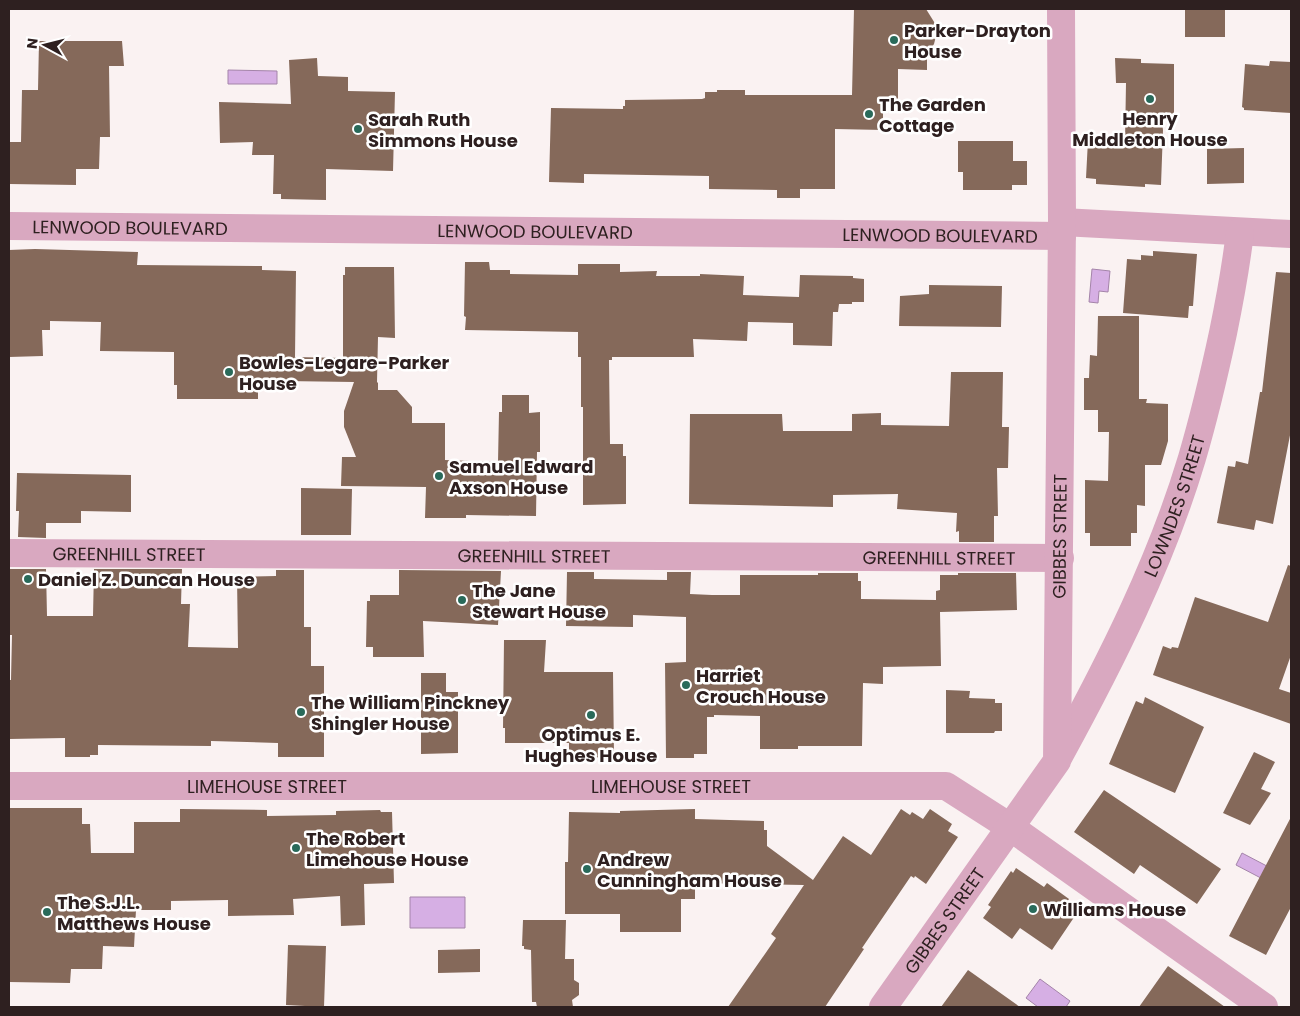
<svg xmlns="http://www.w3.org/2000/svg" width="1300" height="1016" font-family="Poppins,sans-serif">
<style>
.water{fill:#d6afe4;stroke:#a484a9}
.building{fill:#85695a}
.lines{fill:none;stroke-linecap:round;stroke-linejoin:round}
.minor{stroke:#d9a8c0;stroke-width:28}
.poi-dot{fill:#296a5a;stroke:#fff;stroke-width:2}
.labels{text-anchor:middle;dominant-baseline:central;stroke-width:5;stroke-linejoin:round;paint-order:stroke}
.poi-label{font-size:18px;font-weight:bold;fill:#2e2020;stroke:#fff;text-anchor:start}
.street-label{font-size:18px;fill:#2e2020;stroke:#fff}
</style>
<rect width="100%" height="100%" fill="#faf2f2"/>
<path class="water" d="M228 70 277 71V84H228Z
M1092 269 1110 271 1108 292 1099 291 1098 303 1089 302Z
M1242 853 1284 875 1278 887 1236 865Z
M410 897H465V928H410Z
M1040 979 1070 1001 1066 1007H1038L1026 998Z"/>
<path class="building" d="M854 9H926L936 25V36L934 44 927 55V70L898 69V104H883V130L835 129V189H800V198H777V190L709 189V176L584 174V183L549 182 551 108 623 109V106H625V100L702 99 705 98V92H717V90H745V95H852Z
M1185 9H1225V37H1185Z
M39 41H122L124 66H109L110 137H100L99 169H76V185L9 184V142H21L22 90H38Z
M317 58 318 76 348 77V91L395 92 393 171 326 169V200L281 199V194H273L274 155H252L253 142 220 143 219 102 291 104 289 60Z
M1115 58 1141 59V63L1174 64V115H1161L1163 130 1161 185 1145 184V187L1096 184V179L1086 178 1088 140 1125 142 1126 83H1116Z
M1270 61 1291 62V113L1244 110V108L1242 107 1245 64 1269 66Z
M958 141H1013V161H1027V185H1012V190H963V172H958Z
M1244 148V183L1207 184V149Z
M35 249 138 252 137 265 262 266V270L296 271 295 357 343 358V275H345V267H394L395 338 378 337 377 382 378 383V390H397L412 407V423H445V460L498 462 499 412H502V395H529V413L540 412V452H537L536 516 466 515V518H425L426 487 341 486 342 457H356L344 427V411L354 382 284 381V389H258V399H177V385H174V352L100 351 101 322 50 321V330H42L43 356 9 357V250Z
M1153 251 1197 254 1193 306H1189L1188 318 1123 313 1127 259 1141 260V255L1153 256Z
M465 262H489L490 270H510V274L578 275V264H620V272L657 271 656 276H700V274L744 276 743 295 799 297 800 275 853 276V278L864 279V302H852V304H839L838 312H833L832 346 793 345V323L748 322 747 341 693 339 694 357H612V360H609L610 444H623V456H626V504L583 505V407H581V357H578V332L465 330 466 317 464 316Z
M1276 272 1291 273V430L1273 524 1256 520 1254 530 1217 523 1228 466 1235 467 1236 461 1248 464 1260 392H1262Z
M929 285 1002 286 1001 327 899 326 900 296 929 294Z
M1098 316H1139V399H1147L1146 403 1168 404V441L1161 465H1145V506L1137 505V533H1131V546H1090V533H1085V480L1108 481 1109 432H1098V410H1084V378H1089L1090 355 1097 356Z
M951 372H1003L1002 427H1009L1008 468H997L998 516H994V542H959V531L956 532 957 513 897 509 898 494 833 495V507L689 504 690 414H782L783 431H852V414L881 413V425L949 426Z
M17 473 131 475V512L81 511V523H46V538L18 537 19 511H16Z
M301 488 352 489 351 535H301Z
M1288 565 1291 566V655L1279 689 1291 693V724L1153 675 1163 646 1171 649 1172 647 1178 648 1195 597 1268 622Z
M9 569H46L47 616H93L94 569H182L181 604H190L188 647 238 648 237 577 276 576V570H304V627H311V666H324V757H278V743L211 741V746L98 745V755H90V757H65V738L9 739V680H11L12 635H9Z
M399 570 501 571 498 625 423 621 424 657H373V647H366L367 601H370V595H399Z
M567 572H594V579L667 580V572H691L690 594 712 595H740V575H818V573H858V581H861V599L936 600V591L940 590V575H958V573H1016L1017 610 940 612 941 666 883 667V684L863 683 862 746H798V749H760V716L714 715V717H707V754H694V758H666L665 663 686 662V617L633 615V627L566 626Z
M504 640H546L544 672H613L614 757 569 758V743H505V728H503Z
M421 673H446V692H458V753L421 754Z
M946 690 970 691 969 698 995 699V703H1002V731H995L994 733H946Z
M1145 697 1204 727 1175 793 1109 764 1136 701 1143 704Z
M1254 752 1275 762 1261 789 1271 793 1250 825 1223 813Z
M1104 790 1221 869 1197 904 1140 865 1134 874 1074 832Z
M9 808H82V824H90L91 853H134V822H180V809L267 810V816L336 815V811L380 810 381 812H392L394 883 364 884 365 925 341 926 340 896 293 899 294 915 228 916V900L171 901V910H136L134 947 103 946 102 969H71L70 983 9 982Z
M695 809V819L764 821V830H767V846L813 880 843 836 871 855 901 809 910 815 912 812 923 819 930 809 952 824 948 831 958 837 926 884 915 876 914 878 911 876 862 948 864 949 825 1007H728L776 938 771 934 804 885 695 883V899H681V932H620V914H565V862H568L569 812 620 813V811Z
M1291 817V907L1266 955 1229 936Z
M1016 868 1044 887 1047 883 1069 899 1067 902 1079 910 1052 950 1020 928 1012 939 983 918 991 907 988 905 1011 871 1013 873Z
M523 920H566L565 959H574V980L579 983V995L572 1000 573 1007H537L536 1002H532L531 950 524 949V946H522Z
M288 945 326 946 324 1007 286 1005Z
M480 949V972L438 973V950Z
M1168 966 1225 1007H1139Z
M968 970 1020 1007H941Z"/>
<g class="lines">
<g class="minor">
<path d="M1062 222 1291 234"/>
<path id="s1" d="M9 226 1062 236"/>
<path id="s2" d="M9 553 1060 558"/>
<path id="s3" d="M1059 756C1111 661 1161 562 1192 458 1204 417 1214 375 1223 333 1230 299 1236 266 1240 232"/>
<path id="s4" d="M9 786H946L1010 827 1264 1007"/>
<path id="s5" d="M883 1007 1057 761 1062 222 1061 9"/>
</g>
</g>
<g class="poi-dot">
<circle cx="894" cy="40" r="5"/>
<circle cx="1150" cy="99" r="5"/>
<circle cx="869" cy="114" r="5"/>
<circle cx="358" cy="129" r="5"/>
<circle cx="229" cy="372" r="5"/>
<circle cx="439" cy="476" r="5"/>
<circle cx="28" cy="579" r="5"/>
<circle cx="462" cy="600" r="5"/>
<circle cx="686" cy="685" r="5"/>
<circle cx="301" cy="712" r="5"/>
<circle cx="591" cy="715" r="5"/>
<circle cx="296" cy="848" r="5"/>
<circle cx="587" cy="869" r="5"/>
<circle cx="1033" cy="909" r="5"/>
<circle cx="47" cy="912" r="5"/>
</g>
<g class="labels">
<g class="poi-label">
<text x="904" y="30">Parker-Drayton<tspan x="904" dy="21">House</tspan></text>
<text x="879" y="104">The Garden<tspan x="879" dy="21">Cottage</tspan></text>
<text x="1150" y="118" text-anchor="middle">Henry<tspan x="1150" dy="21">Middleton House</tspan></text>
<text x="368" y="119">Sarah Ruth<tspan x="368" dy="21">Simmons House</tspan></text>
<text x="239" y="362">Bowles-Legare-Parker<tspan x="239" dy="21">House</tspan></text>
<text x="449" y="466">Samuel Edward<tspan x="449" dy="21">Axson House</tspan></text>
<text x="38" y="579">Daniel Z. Duncan House</text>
<text x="472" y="590">The Jane<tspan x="472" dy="21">Stewart House</tspan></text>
<text x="696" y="675">Harriet<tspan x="696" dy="21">Crouch House</tspan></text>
<text x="311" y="702">The William Pinckney<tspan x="311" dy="21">Shingler House</tspan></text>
<text x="591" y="734" text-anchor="middle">Optimus E.<tspan x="591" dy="21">Hughes House</tspan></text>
<text x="306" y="838">The Robert<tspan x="306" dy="21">Limehouse House</tspan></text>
<text x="597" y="859">Andrew<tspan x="597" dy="21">Cunningham House</tspan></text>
<text x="57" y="902">The S.J.L.<tspan x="57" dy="21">Matthews House</tspan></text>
<text x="1043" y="909">Williams House</text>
</g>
<g class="street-label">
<text stroke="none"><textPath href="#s1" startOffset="121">LENWOOD BOULEVARD</textPath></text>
<text stroke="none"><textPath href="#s1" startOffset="526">LENWOOD BOULEVARD</textPath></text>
<text stroke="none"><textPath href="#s1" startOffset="931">LENWOOD BOULEVARD</textPath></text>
<text stroke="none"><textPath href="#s3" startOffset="276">LOWNDES STREET</textPath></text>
<text stroke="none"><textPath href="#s5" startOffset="526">GIBBES STREET</textPath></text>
<text stroke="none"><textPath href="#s2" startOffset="120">GREENHILL STREET</textPath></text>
<text stroke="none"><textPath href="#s2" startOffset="525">GREENHILL STREET</textPath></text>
<text stroke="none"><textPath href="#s2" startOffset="930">GREENHILL STREET</textPath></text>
<text stroke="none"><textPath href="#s4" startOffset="258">LIMEHOUSE STREET</textPath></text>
<text stroke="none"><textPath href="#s4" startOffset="662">LIMEHOUSE STREET</textPath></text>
<text stroke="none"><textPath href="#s5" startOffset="106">GIBBES STREET</textPath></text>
</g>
</g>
<rect width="1300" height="1016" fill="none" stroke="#2e2020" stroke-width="20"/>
<g transform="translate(45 45) rotate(277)" stroke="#ffffff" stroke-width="4" paint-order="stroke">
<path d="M0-4L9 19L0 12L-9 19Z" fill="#2e2020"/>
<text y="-8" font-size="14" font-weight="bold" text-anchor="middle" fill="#2e2020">N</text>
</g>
</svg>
